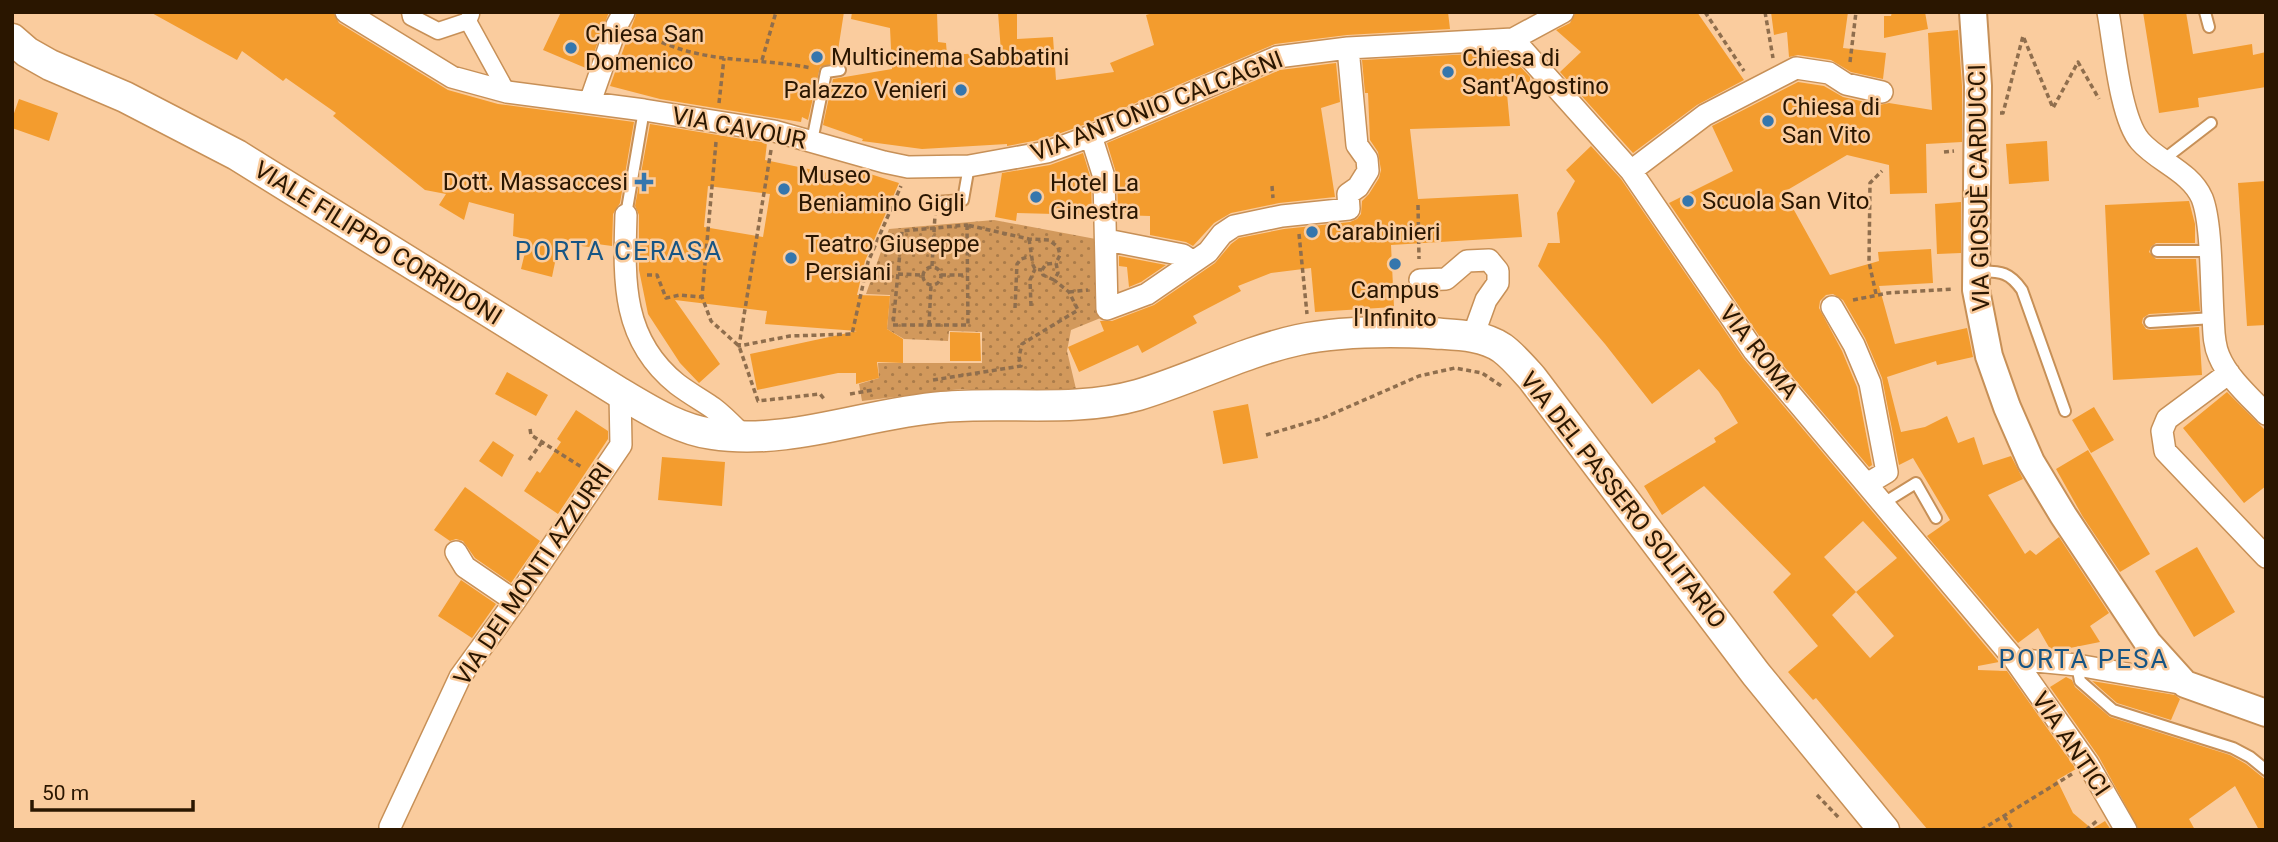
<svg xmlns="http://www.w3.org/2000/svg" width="2278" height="842" font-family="Roboto,sans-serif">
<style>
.park{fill:url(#park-dots)}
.building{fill:#f39c2e;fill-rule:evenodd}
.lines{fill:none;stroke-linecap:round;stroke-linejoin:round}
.service-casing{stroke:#c79057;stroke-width:14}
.pedestrian-casing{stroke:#c79057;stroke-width:19}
.minor-casing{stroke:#c79057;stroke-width:24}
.tertiary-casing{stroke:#c79057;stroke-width:30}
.secondary-casing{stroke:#c79057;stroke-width:33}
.path{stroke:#8f6e4d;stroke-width:3.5;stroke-dasharray:5 3.5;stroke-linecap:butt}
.service{stroke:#fff;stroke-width:10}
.pedestrian{stroke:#fff;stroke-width:16}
.minor{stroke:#fff;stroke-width:21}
.tertiary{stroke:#fff;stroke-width:26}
.secondary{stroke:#fff;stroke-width:30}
.poi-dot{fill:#3576ad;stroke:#facc9e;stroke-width:2.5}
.labels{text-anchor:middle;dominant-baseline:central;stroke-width:5;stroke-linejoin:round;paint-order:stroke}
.poi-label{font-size:24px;fill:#2a1600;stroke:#facc9e;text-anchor:start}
.street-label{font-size:24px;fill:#2a1600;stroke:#facc9e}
.neighbourhood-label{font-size:26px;letter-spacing:2px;fill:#165585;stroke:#facc9e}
</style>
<defs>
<pattern id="park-dots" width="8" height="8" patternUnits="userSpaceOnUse" patternTransform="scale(1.75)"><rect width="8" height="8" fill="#d2995c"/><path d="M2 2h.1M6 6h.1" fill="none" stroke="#ab7c4a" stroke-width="1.8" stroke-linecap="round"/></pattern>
</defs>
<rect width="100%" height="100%" fill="#facc9e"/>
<path class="park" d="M994 220 1101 240 1103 317 1071 330 1067 351 1076 389H960L862 401 859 384 879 378 878 363H982V332L949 331 948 341 904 339 887 329 890 295 866 294 889 229Z"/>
<path class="building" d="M150 12H333L339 23 448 90 498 104 634 122 620 203 613 214 612 246 597 244 596 248 559 243 552 277 521 269 528 240 513 236 514 214 469 202 464 220 439 205 446 194 425 190 333 116 336 113 286 78 283 81 242 51 237 60Z
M561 12H609L588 69 543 50Z
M637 12H844L836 63 820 67 808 120 802 117 801 122 660 99 610 86Z
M852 12H937L938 42 946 43 947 55 1001 52 998 12H1017V39L1053 37 1056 80 1114 72 1110 63 1154 45 1146 15 1156 12H1448L1450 29 1347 35 1275 44 1086 124 1044 139 1007 146V144L922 149 862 141 863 139 823 125 833 79 892 69 890 28 851 19Z
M1576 12H1697L1744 80 1697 105 1633 153 1560 72 1581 52 1556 30 1570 23Z
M1771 12H1848L1843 48 1886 53 1883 79 1851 72 1831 60 1798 55 1789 57 1787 32 1774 35Z
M1892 12H1925L1928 29 1884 38V16H1891Z
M2143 12H2186L2193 54 2252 44 2253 55 2266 52V87L2198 98 2199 107 2159 113Z
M1958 30 1962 86V142L1926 144 1927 193 1890 194 1889 165 1847 155 1784 192 1830 275 1879 261 1878 252 1931 249 1933 283 1879 286 1895 344 1967 328 1973 357 1937 365 1936 361 1887 377 1901 432 1925 427 1947 416 1958 443 1974 437 1983 465 2011 456 2023 479 1988 495 2025 554 2030 550 2036 555 2059 537 2109 613 2090 626 2100 642 2060 650 2050 649 2038 628 2018 643 1927 536 1950 520 1913 458 1899 465 1882 378 1865 338 1843 300 1833 294 1826 295 1820 301 1819 308 1842 351 1857 387 1872 465 1869 467 1764 343 1669 203 1733 171 1712 126 1798 82 1824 86 1843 97 1879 105 1889 103 1932 110 1928 33Z
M1507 52 1530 77V82L1506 83 1510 126 1410 129 1418 199 1518 194 1522 237 1391 245 1394 307 1315 312 1311 268 1271 273 1238 286 1241 291 1193 316 1197 323 1142 353 1138 345 1079 372 1068 347 1104 331 1100 321H1112L1154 305 1215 263 1231 244 1239 238 1284 229 1350 222 1357 219 1361 214 1362 201 1369 194 1379 178 1381 170 1378 152 1370 140 1368 93H1365L1362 60Z
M1336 63 1340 102 1321 108 1335 197 1279 203 1231 213 1214 223 1193 246 1186 242 1150 235V216L1118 215 1117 176 1107 143 1280 70Z
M19 99 58 113 49 141 12 128V119Z
M650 124 767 143 765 160 852 178 854 169 899 183 865 261 857 295 890 296 887 329 903 339V363L877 362 879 378 856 384V373H838L757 390 750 354 857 331 765 324 767 311 675 300 720 364 699 383 680 363 648 314 639 270V215L635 206ZM708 186 770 194 763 237 704 227Z
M2047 141 2049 181 2009 184 2006 144Z
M1591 146 1621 179 1744 359 1999 662 1978 666V670L2007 671 2076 769 2057 780 2073 813 2092 829 2105 821 2111 830H1928L1816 698 1813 700 1788 672 1818 646 1773 592 1791 574 1704 486 1662 515 1644 486 1716 442 1714 438 1738 423 1719 392 1699 369 1652 404 1605 344 1538 266 1548 243H1560L1557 213 1575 181 1566 170ZM1863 521 1897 558 1856 592 1824 557ZM1856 592 1894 636 1870 658 1832 615Z
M1083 153 1091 179 1092 215 1017 213 1016 221 995 217 1002 173 1050 165Z
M2266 181V325L2247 326 2238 183Z
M2189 201 2195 224V243H2156L2151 247 2149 252 2156 259H2196L2200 311 2149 314 2143 318 2142 323 2146 329 2151 330 2199 327 2202 375 2113 380 2105 205Z
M1961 202V253L1937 254 1935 204Z
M1119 256 1166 265 1141 282 1129 287 1127 267 1119 266Z
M950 332 980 333 981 361H950Z
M507 372 548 395 536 416 495 394Z
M2227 392 2266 431V486L2244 503 2183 428Z
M1248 404 1258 458 1223 464 1213 411Z
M2094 407 2114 440 2091 453 2072 420Z
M576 410 608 431V439L558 514 524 491 537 471 540 473 561 442 557 439Z
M493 441 514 455 502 477 479 461Z
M2088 450 2150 554 2120 572 2083 517 2056 469Z
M662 457 725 462 722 506 658 500Z
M465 487 540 541 511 583 475 558 463 541 456 539 450 541 434 530Z
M2197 547 2235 612 2194 637 2155 571Z
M461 580 496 604 472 638 438 616Z
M2066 677 2072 680 2075 687 2110 717 2230 755 2246 764 2266 780V830H2259L2235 786 2189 819 2195 830H2139L2099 757 2050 687Z
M2092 681 2175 695 2180 699 2171 720 2117 703Z"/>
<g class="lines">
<defs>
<path id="service" d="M2205 12 2209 27
M812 141 826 72 840 70
M2163 160 2211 123
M936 202 963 200 969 166
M626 215 644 110
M2157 251H2209
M1976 271C1999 272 2008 270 2022 290L2065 411
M2150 322 2213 318
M1882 504 1916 483 1936 518
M2077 665 2080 681 2113 710 2233 748 2250 757 2266 770"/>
<path id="pedestrian" d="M410 12 411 17 438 31 468 21 471 14
M468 21 507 92"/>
<path id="minor" d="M346 12 452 77 507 92 644 110 774 131 884 162 908 167 969 166 1047 152 1091 136 1277 57 1348 48 1513 39 1563 12
M2108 12C2114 44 2120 118 2140 141 2158 162 2190 171 2202 198 2212 223 2211 285 2213 315 2214 329 2213 343 2219 356 2228 378 2250 397 2266 414
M1513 39 1631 171 1754 351 2014 659 2088 764 2126 830
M590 102 617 25 624 12
M1091 136 1104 177 1107 309 1147 294 1208 252 1222 234 1234 226 1282 216 1349 209 1348 194 1358 187 1368 171 1367 159 1357 145 1348 48
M1631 171 1705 115 1796 68 1829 73 1846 84 1882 92
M626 215C624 280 621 339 677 384 689 393 701 400 713 408 725 417 735 428 745 438
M1107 240 1183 255 1193 262
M1420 280 1446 279 1467 261 1489 260 1498 271V283L1486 300 1473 336
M1832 307 1854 345 1870 383 1887 472 1867 484
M2229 373 2167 419 2162 431 2165 451 2266 557
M456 552 465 567 515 601
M2014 659 2077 665 2185 684
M390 827 460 677 515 601 621 445 620 393"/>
<path id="tertiary" d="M1973 12 1978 86 1976 290 1989 356 2007 407 2031 462 2063 515 2148 643 2185 684 2266 713"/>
<path id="secondary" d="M12 39 27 52 50 65 125 97 237 155 620 393C649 410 678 429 712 434 789 446 866 413 942 407 1007 401 1074 413 1138 395 1192 379 1243 352 1298 340 1341 331 1387 331 1430 333 1454 335 1481 334 1502 348 1513 356 1523 368 1532 378L1756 674 1884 830"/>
</defs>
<use href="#service" class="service-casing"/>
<use href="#pedestrian" class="pedestrian-casing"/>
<use href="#minor" class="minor-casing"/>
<use href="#tertiary" class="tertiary-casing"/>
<use href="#secondary" class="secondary-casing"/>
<path class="path" d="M1705 12 1744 71
M1765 12 1773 58
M638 33C656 40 676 49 695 53 733 62 772 60 811 68
M762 60 776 12
M1850 62 1856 12
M719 103 724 58
M2000 113H2003L2023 36 2053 108 2078 62 2099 99
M716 142 702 297 711 321 739 346 758 401 820 394 825 400
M771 150 739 346 790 336 852 334 868 262 901 186
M1944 152 1954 151
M1272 186 1273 198
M1418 205 1419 259
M967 225 968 325H893L902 231Z
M1299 234 1307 314
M1029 239 1033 265 1035 269 1042 270
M932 266 935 215
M923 276a9 9 0 1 1 18 0a9 9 0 1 1-18 0Z
M898 274 922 275
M647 275H657L666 298 680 295 702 297
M941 275H967
M1054 280 1043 275 1042 270 1046 264 1056 263
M1069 292 1088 290
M1876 294 1869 262 1870 183 1882 171
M1853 300 1888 293 1953 289
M1031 306 1030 280 1035 269
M1015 308 1017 264 1021 259 1031 256
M929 325 931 285
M933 380 1021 366 1019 357 1022 344 1078 310 1069 292 1054 280 1058 273 1056 263 1060 255 1058 247 1049 240 1029 239 967 225
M850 394 873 390
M530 429 531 435 583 468
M1266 435 1323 418 1419 376 1455 368 1482 373 1503 387
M529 460 542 442
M1817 795 1840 819
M2004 816 2013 830
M1981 830 2072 774
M2086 830 2098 820"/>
<use href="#service" class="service"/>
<use href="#pedestrian" class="pedestrian"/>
<use href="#minor" class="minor"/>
<use href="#tertiary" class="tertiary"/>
<use href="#secondary" class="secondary"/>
</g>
<g class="poi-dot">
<circle cx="571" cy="48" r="7"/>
<circle cx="817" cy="57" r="7"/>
<circle cx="1448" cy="72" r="7"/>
<circle cx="961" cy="90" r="7"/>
<circle cx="1768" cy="121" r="7"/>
<path d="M640.5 171.5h7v7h7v7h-7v7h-7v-7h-7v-7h7z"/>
<circle cx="784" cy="189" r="7"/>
<circle cx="1036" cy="197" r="7"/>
<circle cx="1688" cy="201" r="7"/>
<circle cx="1312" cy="232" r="7"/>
<circle cx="791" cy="258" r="7"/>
<circle cx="1395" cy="264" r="7"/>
</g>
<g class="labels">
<g class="poi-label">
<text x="585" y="34">Chiesa San<tspan x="585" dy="28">Domenico</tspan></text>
<text x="831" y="57">Multicinema Sabbatini</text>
<text x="1462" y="58">Chiesa di<tspan x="1462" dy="28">Sant'Agostino</tspan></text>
<text x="947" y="90" text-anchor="end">Palazzo Venieri</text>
<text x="1782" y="107">Chiesa di<tspan x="1782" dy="28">San Vito</tspan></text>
<text x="798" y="175">Museo<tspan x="798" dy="28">Beniamino Gigli</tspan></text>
<text x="628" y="182" text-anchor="end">Dott. Massaccesi</text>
<text x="1050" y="183">Hotel La<tspan x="1050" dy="28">Ginestra</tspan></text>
<text x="1702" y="201">Scuola San Vito</text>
<text x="1326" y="232">Carabinieri</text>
<text x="805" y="244">Teatro Giuseppe<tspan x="805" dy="28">Persiani</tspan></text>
<text x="1395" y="290" text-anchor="middle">Campus<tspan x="1395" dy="28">l'Infinito</tspan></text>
</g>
<g class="street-label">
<text transform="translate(1157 106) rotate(-21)">VIA ANTONIO CALCAGNI</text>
<text transform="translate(739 128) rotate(11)">VIA CAVOUR</text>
<text transform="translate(1979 188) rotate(-91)">VIA GIOSUÈ CARDUCCI</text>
<text transform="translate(378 243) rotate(32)">VIALE FILIPPO CORRIDONI</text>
<text transform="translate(1759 352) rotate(52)">VIA ROMA</text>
<text transform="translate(1623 500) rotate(52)">VIA DEL PASSERO SOLITARIO</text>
<text transform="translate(533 574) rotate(-56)">VIA DEI MONTI AZZURRI</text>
<text transform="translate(2071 744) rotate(56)">VIA ANTICI</text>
</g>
<g class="neighbourhood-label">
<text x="619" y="251">PORTA CERASA</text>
<text x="2084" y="659">PORTA PESA</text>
</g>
</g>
<rect width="2278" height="842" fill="none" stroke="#2a1600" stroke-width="28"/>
<path d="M32 800v10h161v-10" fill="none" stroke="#2a1600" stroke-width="3.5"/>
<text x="42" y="800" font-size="21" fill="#2a1600" stroke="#facc9e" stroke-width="5" paint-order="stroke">50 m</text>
</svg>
